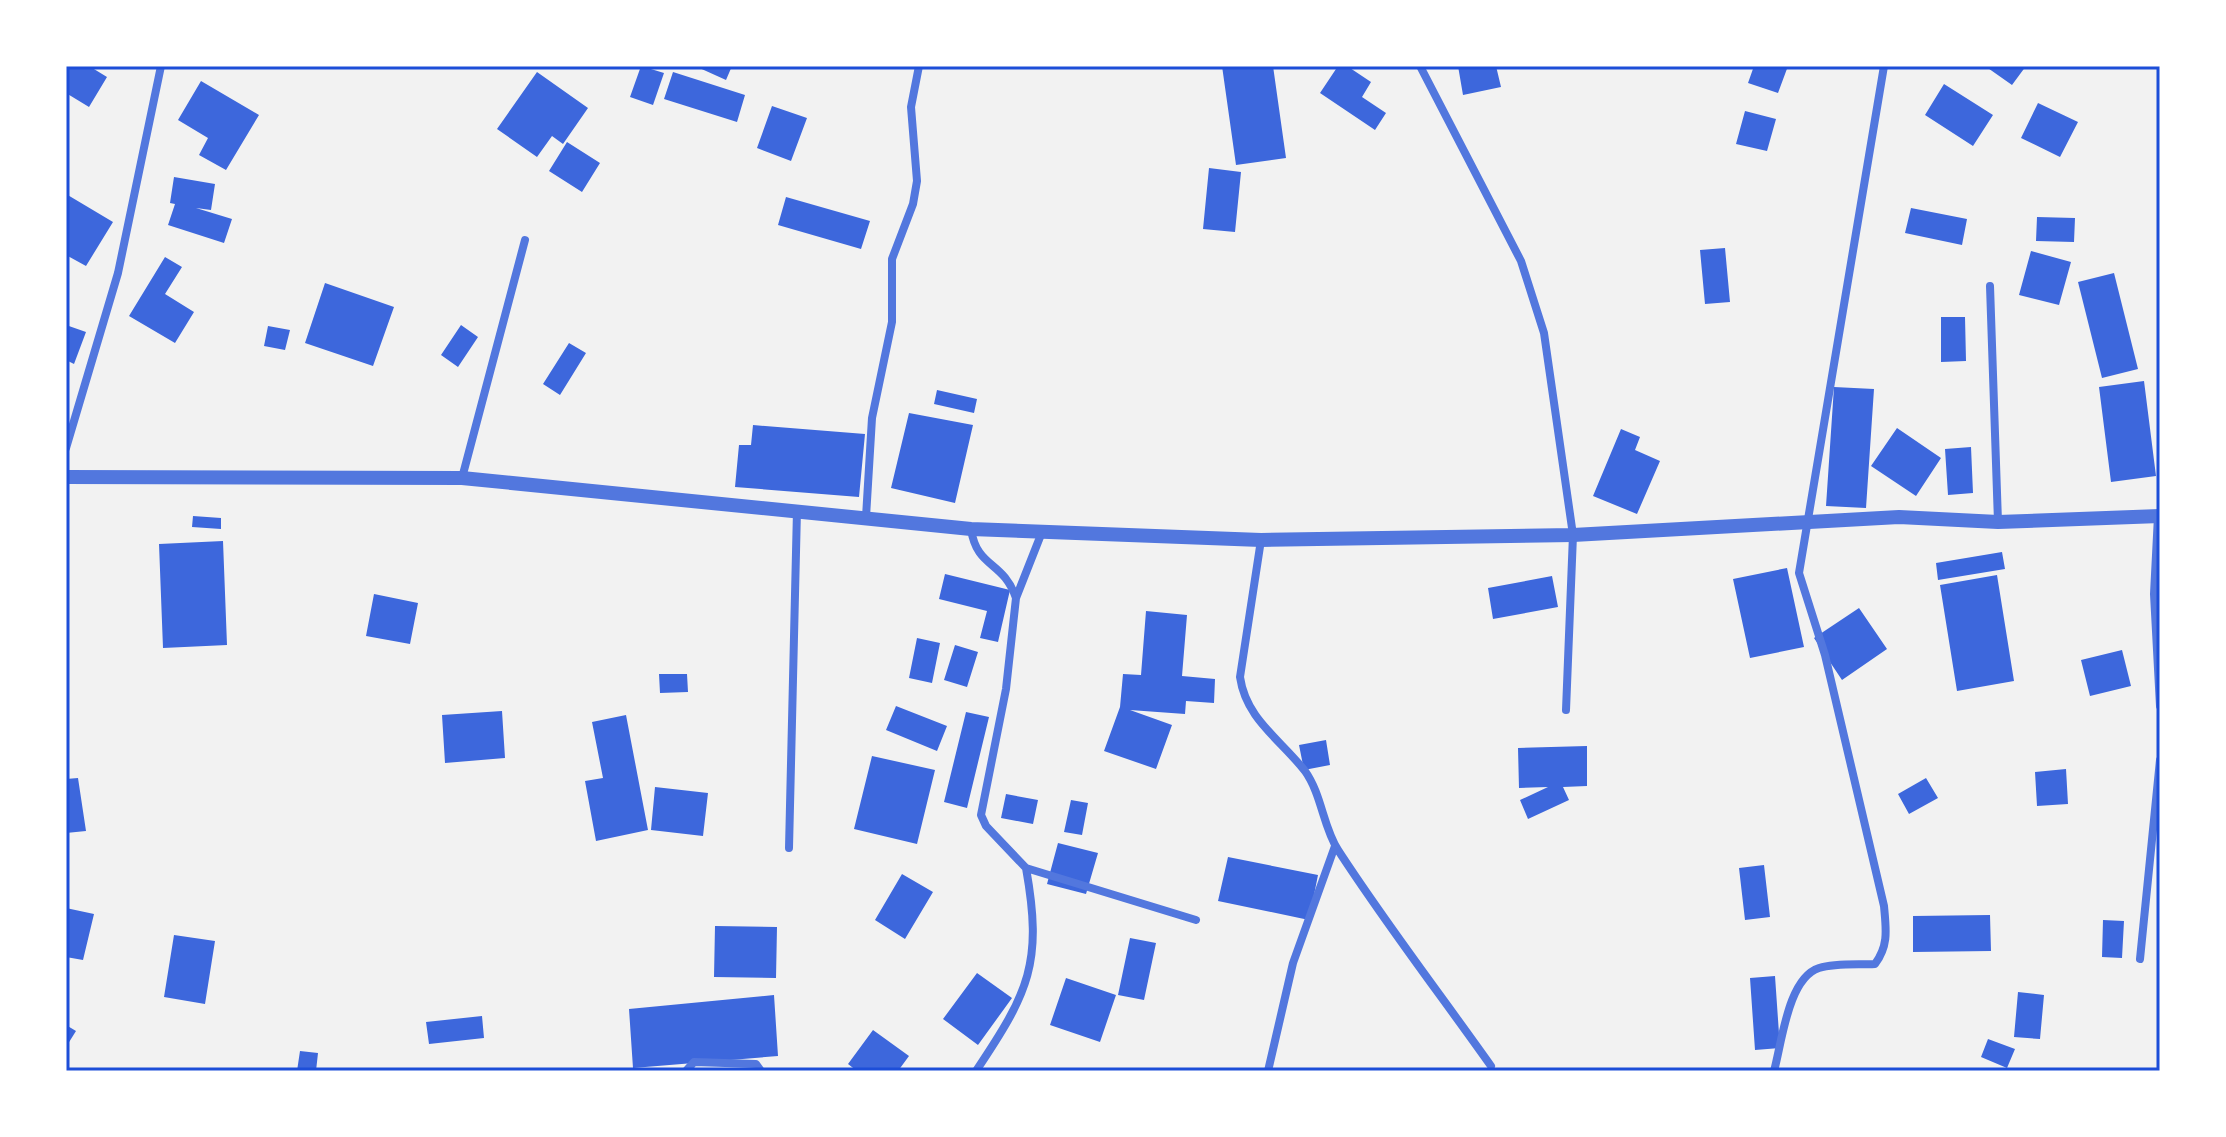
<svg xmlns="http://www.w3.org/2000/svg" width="2226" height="1137" font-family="'Roboto Condensed',sans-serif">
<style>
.building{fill:#3d67dc}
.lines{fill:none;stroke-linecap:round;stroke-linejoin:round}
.minor{stroke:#5277de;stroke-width:8}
.tertiary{stroke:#5277de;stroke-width:14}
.neatline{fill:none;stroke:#1d4ed8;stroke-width:3}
</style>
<rect width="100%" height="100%" fill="#f2f2f2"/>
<path class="building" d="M66 66H89L107 77 89 107 66 93Z
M641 66 664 73 653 105 630 97Z
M695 66H732L726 80Z
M1222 66H1273L1286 158 1236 165Z
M1338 66H1347L1371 82 1362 97 1386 113 1375 130 1320 93Z
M1458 66H1496L1501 87 1463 95Z
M1754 66H1788L1778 93 1748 83Z
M1985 66H2026L2012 85Z
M537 72 588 108 563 144 552 136 537 157 497 129Z
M673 72 745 95 737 122 664 99Z
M201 81 259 115 226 170 199 155 208 138 178 120Z
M1944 84 1993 115 1973 146 1925 115Z
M2038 103 2078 122 2060 157 2021 138Z
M772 106 807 118 791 161 757 148Z
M1745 111 1776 119 1767 151 1736 144Z
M567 142 600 163 582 192 549 171Z
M1209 168 1241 172 1235 232 1203 229Z
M174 177 215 184 211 210 196 208 232 219 224 243 168 225 175 204 170 203Z
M66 194 113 222 86 266 66 255Z
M786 197 870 221 861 249 778 225Z
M1911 208 1967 219 1962 245 1905 233Z
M2037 217 2075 218 2074 242 2036 241Z
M1725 248 1730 302 1705 304 1700 250Z
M2031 251 2071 262 2059 305 2019 295Z
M165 257 182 267 165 294 194 312 175 343 129 316Z
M2114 273 2138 369 2102 378 2078 282Z
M325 283 394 307 373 366 305 343Z
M1941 317H1965L1966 361 1941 362Z
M66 325 86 332 74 364 66 360Z
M461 325 478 337 458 367 441 355Z
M268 326 290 330 285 350 264 346Z
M569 343 586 353 560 395 543 384Z
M2144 381 2156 476 2111 482 2099 387Z
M1834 387 1874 389 1866 508 1826 506Z
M937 390 977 399 974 413 934 404Z
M909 413 973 425 955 503 891 488Z
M753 425 865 434 859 497 735 487 739 445H751Z
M1897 428 1941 458 1916 496 1871 466Z
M1621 429 1640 437 1635 450 1660 461 1637 514 1593 496Z
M1971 447 1973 493 1948 495 1945 449Z
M193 516 221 518V529L192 527Z
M223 541 227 645 163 648 159 544Z
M2002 552 2005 569 1938 580 1936 563Z
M1787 568 1804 647 1750 658 1733 579Z
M945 574 1010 590 998 642 980 638 987 611 939 599Z
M1997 575 2014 681 1957 691 1940 585Z
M1552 576 1558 607 1493 619 1488 588Z
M374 594 418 603 410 644 366 636Z
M1859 608 1887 649 1842 680 1814 638Z
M1146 611 1187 615 1182 676 1215 679 1214 703 1186 701 1185 714 1130 710 1172 725 1156 769 1104 751 1120 707 1123 674 1141 675Z
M917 638 940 643 932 683 909 678Z
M955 645 978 652 967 687 944 680Z
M2122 650 2131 686 2090 696 2081 660Z
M659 674H687L688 692 660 693Z
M896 706 947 726 937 751 886 730Z
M502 711 505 758 445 763 442 715Z
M966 712 989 717 967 808 944 802Z
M626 715 648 830 596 841 585 781 603 778 592 722Z
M1326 740 1330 765 1304 770 1299 745Z
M1587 746V786L1563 787 1569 800 1528 819 1520 800 1548 787 1519 788 1518 748Z
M872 756 935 770 917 844 854 829Z
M2066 769 2068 804 2037 806 2035 772Z
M78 778 86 831 66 833V779Z
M1926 778 1938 798 1909 814 1898 794Z
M655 787 708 793 703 836 651 830Z
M1006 794 1038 800 1033 824 1001 818Z
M1071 800 1088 803 1082 835 1064 832Z
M1058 843 1098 853 1086 894 1047 884Z
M1228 857 1318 875 1309 920 1218 901Z
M1764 865 1770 917 1745 920 1739 868Z
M902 874 933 892 905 939 875 920Z
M66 908 94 914 83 960 66 957Z
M1990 915 1991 951 1913 952V916Z
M2103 920 2124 921 2122 958 2102 957Z
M715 926 777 927 776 978 714 977Z
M174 935 215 941 205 1004 164 997Z
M1130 938 1156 943 1144 1000 1118 995Z
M977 973 1012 998 978 1045 943 1019Z
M1775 976 1780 1048 1755 1050 1750 978Z
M1066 978 1116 995 1100 1042 1050 1025Z
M2018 992 2044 995 2040 1039 2014 1037Z
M774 995 778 1056 633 1068 629 1009Z
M482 1016 484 1038 429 1044 426 1022Z
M66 1025 76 1031 66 1047Z
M873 1030 909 1056 898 1071H857L848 1064Z
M1988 1039 2015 1049 2007 1068 1981 1057Z
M300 1051 318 1053 316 1071H297Z"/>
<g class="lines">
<path class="minor" d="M1420 66 1521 261 1544 333 1573 535 1566 710
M1990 286 1998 522
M66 448 118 273 161 66
M462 478 525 240
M2158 516 2154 594 2160 706
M866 517 872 418 892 322V259L913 204 917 181 911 107 919 66
M971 529C977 569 1003 560 1016 598
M1042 532 1016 598 1006 689 981 815 986 826 1026 868 1196 920
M1261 540 1240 677C1246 719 1280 739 1305 771 1322 795 1323 827 1338 850 1386 924 1440 994 1491 1066
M789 848 797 510
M2140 959 2160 760
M686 1071 694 1062 756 1064 761 1071
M976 1071C1029 992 1043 963 1026 868
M1268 1071 1293 963 1335 846
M1774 1071C1782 1042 1788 978 1819 968 1836 963 1858 965 1875 964 1889 945 1886 929 1884 906L1825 655 1799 573 1884 66"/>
<path class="tertiary" d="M66 477 462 478 971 529 1261 540 1573 535 1899 517 1998 522 2160 516"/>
</g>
<rect width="2226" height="1137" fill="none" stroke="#ffffff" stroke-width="136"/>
<rect x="68" y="68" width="2090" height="1001" class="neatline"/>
</svg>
